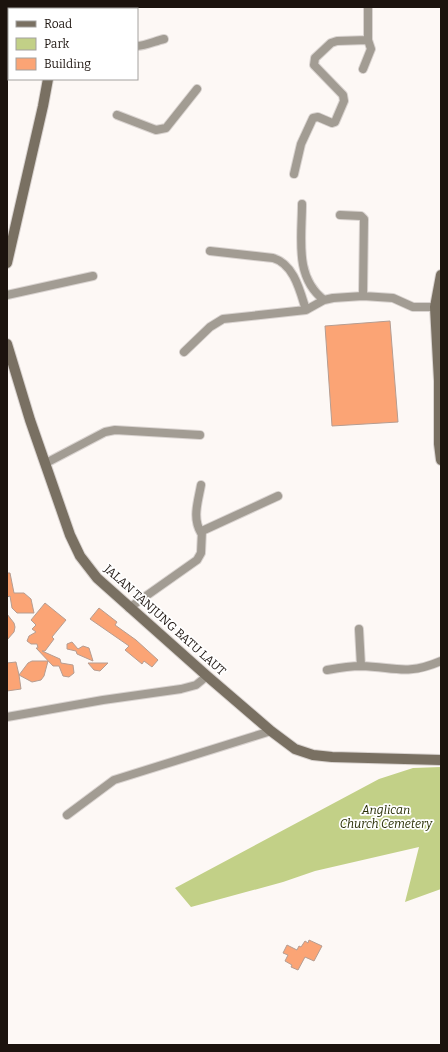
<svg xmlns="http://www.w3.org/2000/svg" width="448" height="1052" font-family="Bitter,serif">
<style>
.green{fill:#c2d087}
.building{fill:#fba475;stroke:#b69d91}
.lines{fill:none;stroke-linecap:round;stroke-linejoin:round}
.street-casing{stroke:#d9d3d0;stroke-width:10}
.secondary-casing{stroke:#d9d3d0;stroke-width:12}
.street{stroke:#a29c93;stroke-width:8}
.secondary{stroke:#797062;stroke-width:10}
.labels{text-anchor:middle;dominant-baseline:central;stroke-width:3.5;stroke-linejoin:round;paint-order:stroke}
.street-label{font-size:12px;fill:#1c130e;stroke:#fff}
.park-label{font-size:12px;font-style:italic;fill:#272d04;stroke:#fff}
</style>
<rect width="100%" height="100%" fill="#fdf8f5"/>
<path class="green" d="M441 767V889L405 902 419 847 315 871 283 882 191 907 175 888 379 779 413 768Z"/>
<path class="building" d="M390 321 398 422 332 426 325 326Z
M7 573H10L14 593H24L31 599 34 613H17L12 608 10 596 7 597Z
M45 603 66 620 52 637 54 639 45 651H42L60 659 61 663 73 665 74 673 69 677 63 676 59 666H53L36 648H38L37 644H31L27 641 29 636 36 632 32 629 36 625 31 620Z
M99 608 117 622 115 625 136 640 158 660 152 667 144 661 142 664 125 650 129 646 90 619Z
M7 614 14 623 15 627 14 632 7 640Z
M72 642 78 649 83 646 89 648 93 661 77 654 76 651 67 649V644Z
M32 661H48L44 676 41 680 32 682 19 675 21 689 7 691V663L16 662 19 675 28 663Z
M88 663H108L100 671 94 670Z
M309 940 322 946 314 961 305 957 298 970 291 967 292 965 285 961 288 955 283 953 287 945 297 950 299 946 301 947 305 941 308 943Z"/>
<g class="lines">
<defs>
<path id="street" d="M137 46C146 46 155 41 164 39
M363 69 371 49 368 40V7
M117 115 156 130 166 128 197 89
M294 174 301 144 313 118 318 117 332 123 335 122 344 101 343 95 314 65 315 58 331 43 337 41 368 40
M302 204C302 238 294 277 324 300
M340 215 361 216 364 219 363 296
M210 251 273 258C294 264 300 291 306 310
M7 295 93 276
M184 352 210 327 223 319 306 310 324 300 333 298 363 296 393 298 413 307H435
M46 463 105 432 115 430 200 435
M201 533C192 518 198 502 201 485
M129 608 197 560 201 553 202 531 278 496
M359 629 361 666
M327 670C338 668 350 666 361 666 395 667 406 676 441 661
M7 717 103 700 181 689 196 685 207 676
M67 815 114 780 271 731"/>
<path id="secondary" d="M50 7V9
M7 263 43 106 48 79
M441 275 435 307 439 381V444L441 460
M7 344 30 420 70 535 80 556 97 578 207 676 271 731 295 749 313 755 332 757 441 760"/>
</defs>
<use href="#street" class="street-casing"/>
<use href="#secondary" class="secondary-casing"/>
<use href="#street" class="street"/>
<use href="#secondary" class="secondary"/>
</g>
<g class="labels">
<g class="street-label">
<text transform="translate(165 620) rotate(42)">JALAN TANJUNG BATU LAUT</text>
</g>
<g class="park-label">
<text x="386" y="810">Anglican<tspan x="386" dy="14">Church Cemetery</tspan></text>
</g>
</g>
<rect width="448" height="1052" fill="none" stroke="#1c130e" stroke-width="16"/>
<rect x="8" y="8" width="130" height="72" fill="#ffffff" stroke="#a4a19f"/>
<rect x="16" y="21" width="20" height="6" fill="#797062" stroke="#a4a19f"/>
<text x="44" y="28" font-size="12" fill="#1c130e">Road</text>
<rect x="16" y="38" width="20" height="12" fill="#c2d087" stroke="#a4a19f"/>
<text x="44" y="48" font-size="12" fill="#1c130e">Park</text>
<rect x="16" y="58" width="20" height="12" fill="#fba475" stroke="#a4a19f"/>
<text x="44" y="68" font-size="12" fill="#1c130e">Building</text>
</svg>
